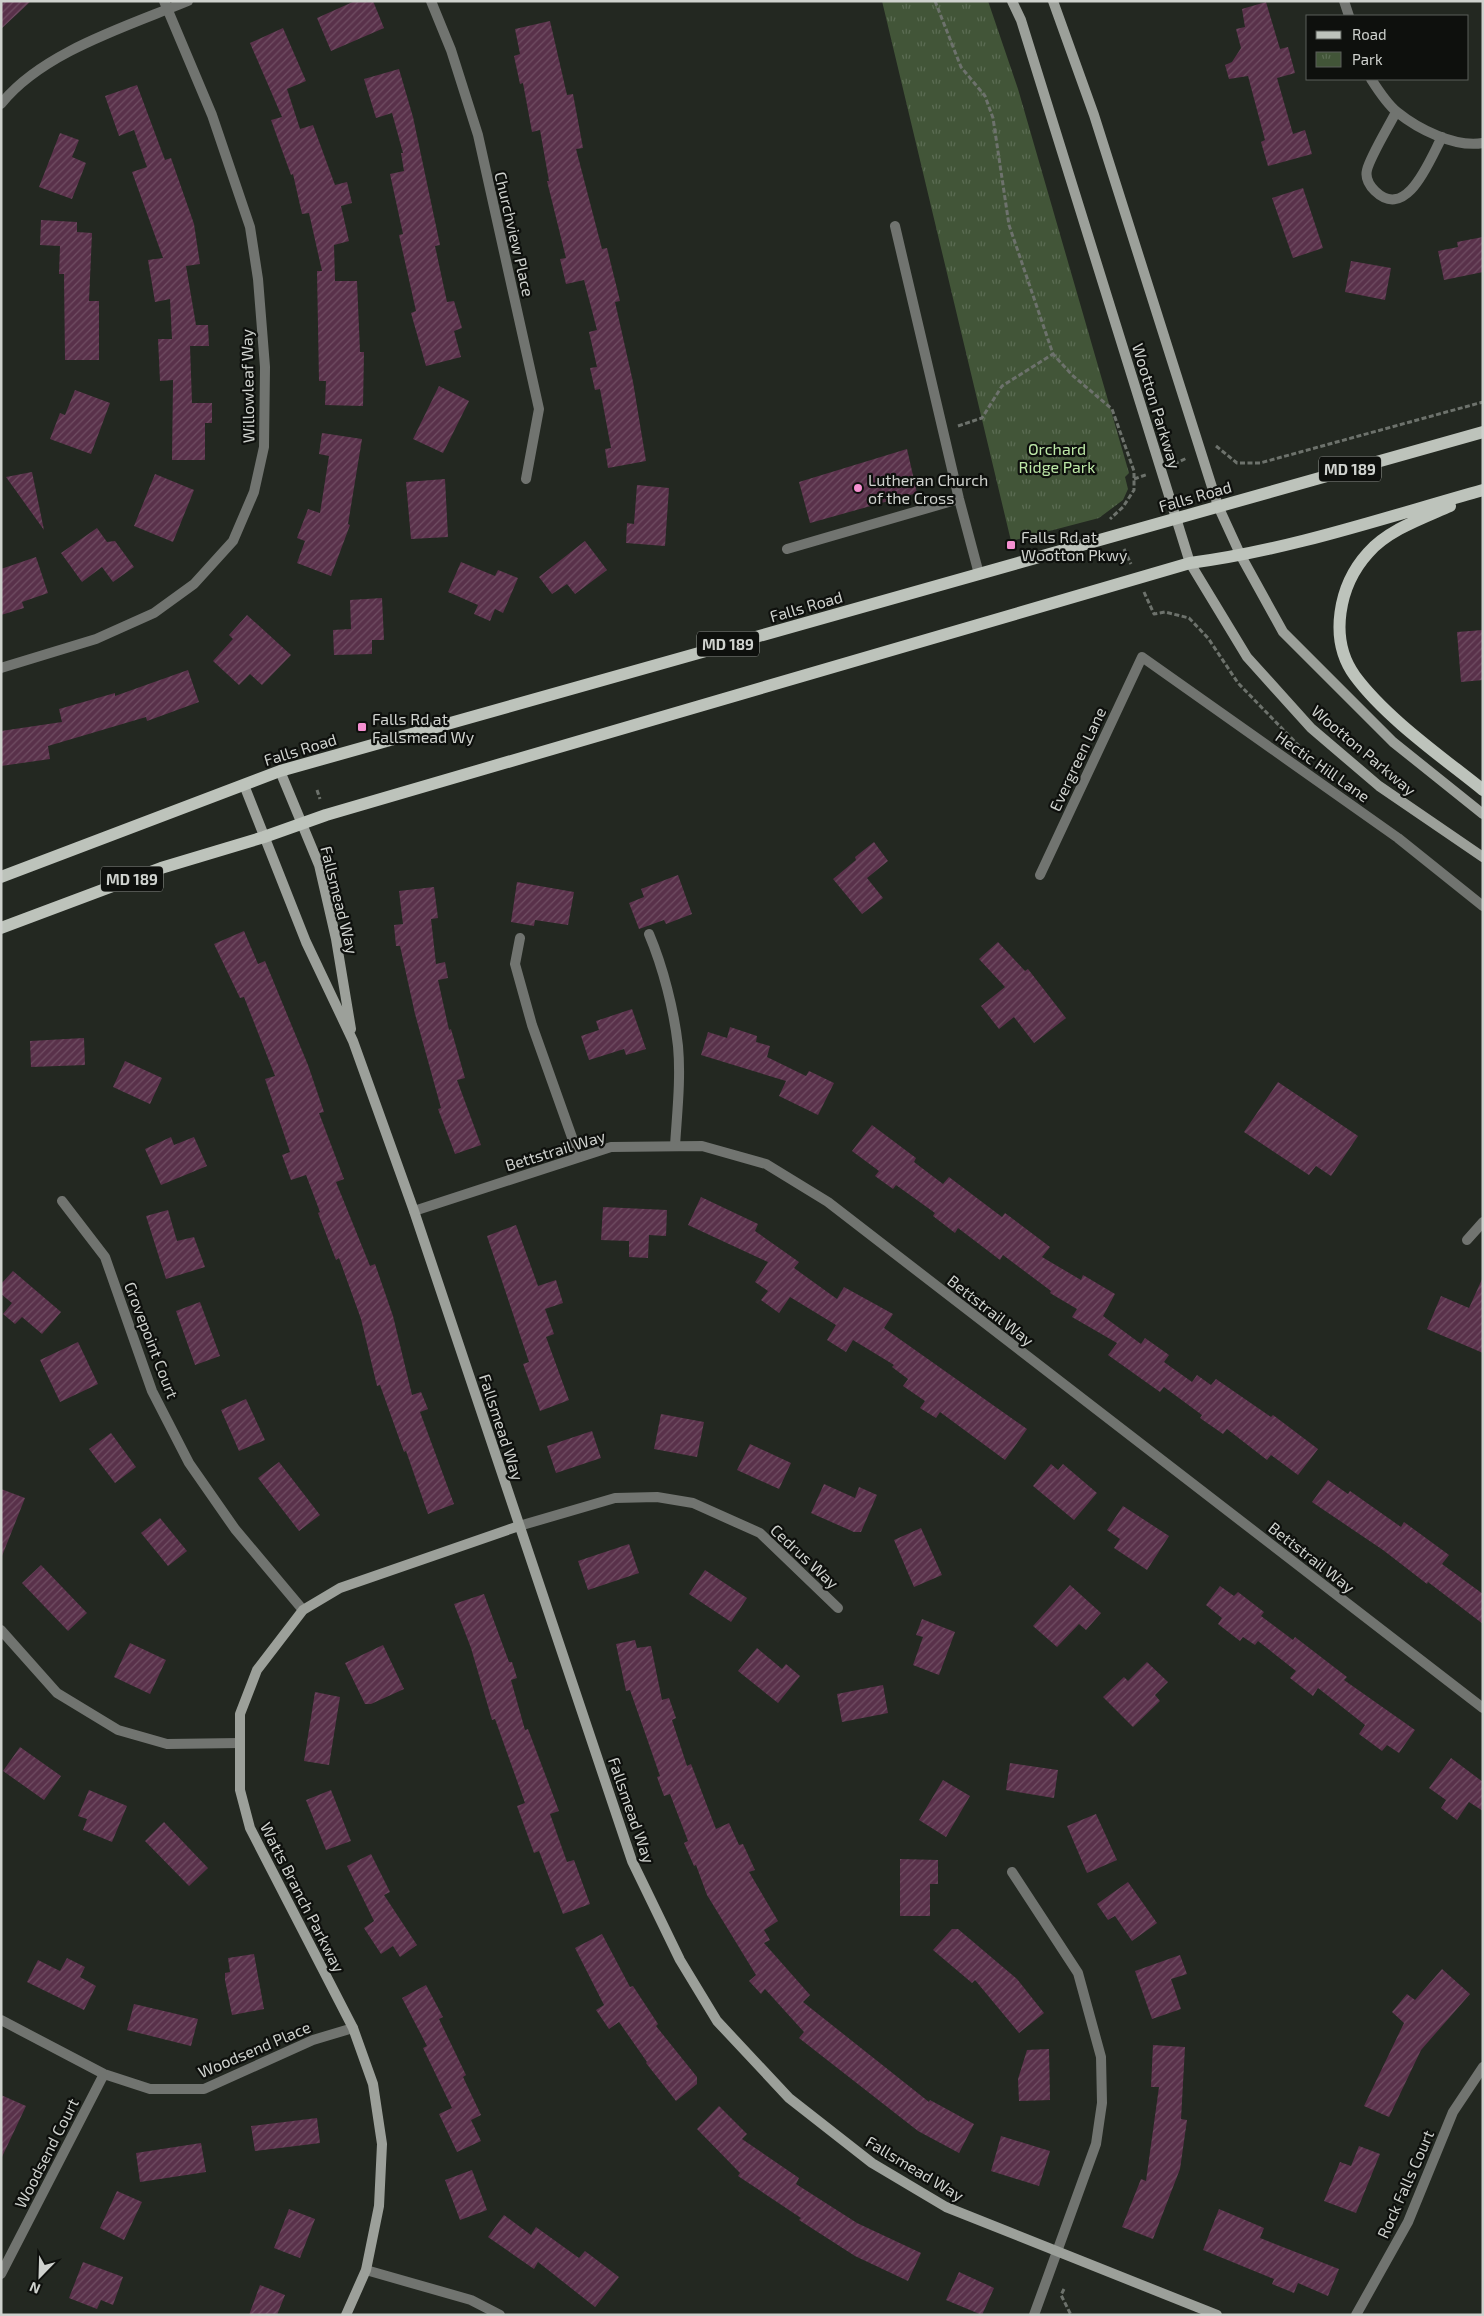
<svg xmlns="http://www.w3.org/2000/svg" width="1484" height="2316" font-family="'Exo 2',sans-serif">
<style>
.park{fill:url(#park-tufts)}
.building{fill:url(#building-hatch)}
.lines{fill:none;stroke-linecap:round;stroke-linejoin:round}
.path{stroke:#6d726c;stroke-width:3;stroke-dasharray:5 2.5;stroke-linecap:butt}
.lane{stroke:#717470;stroke-width:10}
.street{stroke:#717470;stroke-width:10}
.secondary{stroke:#9ca09a;stroke-width:10}
.primary{stroke:#bdc3bb;stroke-width:12}
.poi-dot{fill:#f590d1;stroke:#0e100d;stroke-width:2}
.labels{text-anchor:middle;dominant-baseline:central;stroke-width:4.5;stroke-linejoin:round;paint-order:stroke}
.shield{fill:#0e100d;stroke:#959894;stroke-width:1}
.shield-label{font-size:15px;font-weight:bold;fill:#cfd2ce}
.street-label{font-size:16px;fill:#cfd2ce;stroke:#0e100d}
.park-label{font-size:16px;fill:#bde8a7;stroke:#0e100d}
.poi-label{font-size:16px;fill:#cfd2ce;stroke:#0e100d;text-anchor:start}
</style>
<defs>
<pattern id="park-tufts" width="24" height="20" patternUnits="userSpaceOnUse" patternTransform="scale(1.25)"><rect width="24" height="20" fill="#425538"/><path d="M3 7l-1-3M5 7V3M7 7l1-3M15 17l-1-3M17 17v-4M19 17l1-3" fill="none" stroke="#5c6d54"/></pattern>
<pattern id="building-hatch" width="6" height="6" patternUnits="userSpaceOnUse" patternTransform="scale(1.25)"><rect width="6" height="6" fill="#59314a"/><path d="M-1 1l2-2M0 6l6-6M5 7l2-2" fill="none" stroke="#704e63"/></pattern>
</defs>
<rect width="100%" height="100%" fill="#232821"/>
<path class="park" d="M882 1H988L1018 89 1129 473 1125 477 1128 489 1123 500 1099 518 1011 541Z"/>
<path class="building" d="M1 1H31L1 29Z
M355 1H373L384 28 331 51 317 18Z
M1266 2 1280 49 1288 47 1295 73 1277 78 1293 134 1305 130 1312 154 1268 166 1261 142 1265 140 1248 76 1229 79 1225 65 1232 62 1241 48 1236 29 1245 27 1242 9Z
M550 21 567 95 573 94 583 148 576 149 602 249 607 248 620 301 615 302 633 382 646 461 608 468 605 449 611 448 600 389 595 390 590 368 597 367 589 332 597 330 584 280 566 284 560 259 566 258 547 181H549L540 130 532 132 523 83 520 84 514 56 520 54 515 29Z
M283 28 306 81 287 89 300 129 313 125 335 185 347 182 352 203 341 206 349 241 334 245 335 281H357L360 352H364L363 406 325 405 326 381H319L317 271H322L309 213 302 214 293 174 291 175 271 120 282 117 250 43Z
M399 69 413 117 440 245 435 246 447 302 454 301 462 328 454 331 461 357 426 366 411 313 416 311 399 235 403 234 390 174 404 171 401 153H403L392 113 376 118 364 79Z
M137 85 165 160 171 158 194 224 200 264 186 266 196 325H208L209 346H190L192 403H212V423H205V460H172L173 380 160 381 158 339H172L170 299 155 302 148 260 163 258 132 172 147 167 134 130 119 136 105 96Z
M60 133 79 140 72 157 86 163 72 199 39 187Z
M1303 188 1323 248 1293 258 1272 198Z
M41 220 77 222V232L92 233 89 301H99V360H65L64 274H59L60 246 40 245Z
M1483 237V272L1444 280 1438 251 1458 247 1457 242Z
M1351 261 1391 268 1385 300 1345 292Z
M439 386 469 401 443 453 413 439Z
M75 390 110 403 91 454 50 439 60 413 65 415Z
M322 433 362 439 348 524 350 525 331 576 297 563 305 541 297 538 308 509 320 513 329 456 319 454Z
M907 449 917 493 810 523 799 482Z
M32 472 44 530 6 477Z
M155 474 194 490 173 542 134 526Z
M445 479 448 537 411 539 406 482Z
M637 485 669 488 665 546 626 543 627 523 634 524Z
M97 528 107 542 115 541 134 567 113 582 102 567 82 582 61 553Z
M585 541 607 570 575 594 567 584 552 594 539 577Z
M36 557 48 593 22 602 24 608 1 615V569Z
M461 562 495 576 498 570 518 578 503 613 495 609 490 621 474 614 478 605 448 592Z
M382 598 384 640H372V654L334 655 333 630 351 629 350 600Z
M247 615 291 655 262 685 250 674 239 685 213 661 233 639 229 635Z
M1483 630V680L1461 682 1457 632Z
M188 670 199 702 147 721 146 717 48 746 50 759 1 766V731L62 722 59 709 115 693V696Z
M874 842 888 861 867 878 883 898 862 914 833 879 856 860 855 857Z
M678 875 692 914 666 924 664 920 639 929 629 903 644 897 641 889Z
M517 882 574 892 568 925 535 920 534 926 511 922Z
M434 887 438 918 431 919 436 964 445 962 448 978 438 980 449 1030 451 1029 465 1078 457 1080 481 1145 455 1154 438 1109 441 1108 415 1014 400 946H396L394 925 403 924 399 891Z
M244 931 258 964 265 961 308 1065 324 1112 319 1113 344 1179 336 1182 370 1266 375 1264 393 1316 412 1395 421 1392 428 1409 420 1412 454 1504 428 1514 406 1451 404 1452 380 1385 377 1386 361 1319 339 1258 336 1260 318 1213 320 1212 306 1175 291 1180 282 1155 290 1152 265 1079 275 1076 244 997 240 998 214 944Z
M998 942 1025 971 1028 969 1066 1018 1034 1043 1014 1017 999 1029 981 1006 1005 987 979 959Z
M632 1009 646 1049 626 1055 624 1049 589 1060 581 1036 599 1030 596 1021Z
M730 1027 757 1036 756 1042 770 1046 767 1057 806 1076 809 1071 834 1083 818 1115 779 1096 786 1081 701 1055 708 1032 727 1038Z
M84 1038 85 1065 31 1067 30 1041Z
M125 1061 162 1078 150 1104 113 1087Z
M1278 1082 1358 1136 1331 1176 1316 1166 1309 1175 1244 1132Z
M872 1125 916 1158 914 1162 943 1184 949 1177 1002 1217 1005 1213 1050 1247 1042 1257 1081 1280 1083 1275 1115 1294 1103 1316 1141 1344 1145 1338 1169 1355 1164 1362 1192 1382 1197 1375 1211 1385 1216 1379 1271 1417 1273 1415 1318 1449 1298 1475 1271 1455 1267 1460 1227 1429 1223 1434 1200 1418 1202 1415 1164 1387 1160 1392 1108 1355 1117 1343 1072 1317 1077 1309 1050 1293 1051 1291 1003 1255 1000 1260 958 1228 955 1233 933 1216 935 1213 896 1185 893 1189 875 1176 879 1171 852 1151Z
M171 1137 174 1145 194 1137 207 1166 161 1185 145 1149Z
M701 1197 758 1224 755 1231 799 1262 794 1268 837 1299 844 1287 893 1314 884 1328 1027 1429 1005 1460 940 1412 936 1418 920 1408 925 1401 903 1386 908 1379 892 1367 894 1365 853 1340 846 1352 827 1340 836 1325 790 1297 779 1313 761 1300 768 1291 755 1282 768 1262 688 1225Z
M603 1207 667 1210 666 1236 649 1235 648 1258 629 1257V1241L601 1240Z
M168 1210 177 1241 194 1237 205 1267 166 1279 146 1216Z
M516 1225 538 1286 556 1280 563 1303 545 1309 554 1334 546 1337 569 1400 540 1411 523 1364 529 1362 487 1236Z
M13 1271 61 1312 42 1334 22 1317 15 1324 3 1314 12 1303 1 1294V1284Z
M1483 1277V1353L1427 1329 1441 1296 1469 1308Z
M200 1302 220 1356 195 1365 176 1311Z
M78 1342 98 1384 60 1402 40 1360Z
M246 1399 265 1440 239 1451 221 1410Z
M661 1414 704 1422 697 1457 654 1449Z
M592 1431 601 1458 556 1473 547 1446Z
M111 1433 136 1467 115 1483 89 1449Z
M750 1444 791 1463 779 1489 737 1470Z
M279 1462 320 1515 299 1531 258 1478Z
M1051 1464 1058 1470 1063 1464 1097 1493 1074 1520 1033 1486Z
M1328 1480 1348 1494 1350 1491 1401 1527 1404 1522 1449 1555 1442 1564 1483 1594V1624L1428 1582 1427 1584 1383 1550 1312 1502Z
M824 1484 855 1498 859 1487 877 1495 861 1532H854L811 1513Z
M1 1489 25 1498 2 1556H1Z
M1123 1506 1169 1536 1147 1570 1114 1548 1120 1539 1107 1530Z
M160 1518 187 1551 168 1566 141 1533Z
M921 1528 942 1575 914 1587 894 1540Z
M629 1544 639 1573 588 1590 578 1561Z
M41 1565 87 1613 68 1631 22 1583Z
M705 1570 747 1598 731 1622 689 1594Z
M1070 1585 1101 1613 1086 1630 1079 1624 1057 1647 1033 1626Z
M1220 1586 1234 1596 1238 1592 1264 1612 1261 1616 1293 1640 1295 1637 1347 1677 1344 1680 1415 1730 1399 1753 1387 1745 1382 1751 1359 1734 1365 1725 1318 1688 1313 1696 1290 1678 1296 1671 1258 1641 1255 1645 1243 1637 1240 1641 1218 1624 1222 1618 1206 1605Z
M484 1594 509 1662H512L517 1678 511 1680 525 1730 528 1729 559 1811 550 1814 567 1862 574 1860 590 1904 563 1914 539 1851 534 1853 517 1806 525 1803 495 1719 492 1720 471 1648 454 1604Z
M922 1619 955 1632 939 1675 913 1665 923 1637 916 1635Z
M635 1640 637 1648 651 1646 662 1700 669 1698 676 1718 672 1720 687 1766 691 1764 716 1829 729 1823 739 1845 743 1844 755 1870 749 1872 778 1921 764 1930 770 1940 764 1943 810 1995 803 2002 929 2102 930 2100 974 2124 959 2153 918 2131 799 2038 804 2032 765 1989 761 1994 749 1981 756 1975 707 1895 696 1865 694 1866 684 1843 688 1841 670 1794 664 1796 657 1777 660 1776 630 1690 626 1691 616 1644Z
M130 1643 166 1660 150 1694 114 1677Z
M383 1645 404 1689 371 1704H365L345 1663Z
M757 1648 782 1669 786 1664 800 1676 778 1703 738 1671Z
M1147 1662 1168 1682 1155 1695 1160 1701 1133 1727 1103 1697 1124 1677 1128 1681Z
M883 1685 888 1713 842 1722 837 1694Z
M315 1692 340 1697 329 1765 304 1761Z
M20 1747 61 1776 44 1800 3 1771Z
M1451 1758 1483 1782V1811L1469 1802 1457 1820 1441 1808 1446 1800 1429 1788Z
M1010 1763 1058 1770 1054 1798 1006 1790Z
M943 1780 970 1796 946 1837 919 1820Z
M89 1790 127 1806 112 1842 83 1830 87 1819 78 1816Z
M331 1790 351 1841 326 1850 306 1800Z
M1096 1814 1117 1860 1087 1873 1067 1826Z
M164 1822 208 1868 189 1886 145 1841Z
M371 1854 390 1892 384 1895 417 1945 400 1957 393 1946 381 1954 364 1928 374 1921 347 1866Z
M900 1859 938 1860V1884H930V1916H900Z
M1128 1882 1157 1923 1132 1941 1115 1916 1108 1920 1097 1904Z
M952 1929H958L1017 1979 1044 2013 1019 2033 975 1980 972 1983 933 1950Z
M602 1934 630 1987 633 1986 658 2024 656 2026 697 2077V2084L676 2101 646 2063 647 2062 619 2022 609 2029 596 2010 604 2005 575 1948Z
M254 1954 264 2009 232 2015 225 1980V1973L230 1972 228 1958Z
M1180 1955 1187 1974 1171 1979 1181 2009 1152 2019 1135 1971Z
M67 1958 85 1967 80 1977 96 1986 84 2010 27 1982 38 1960 60 1971Z
M1442 1969 1470 1994 1421 2050 1389 2117 1364 2106 1404 2023 1392 2012 1407 1994 1415 2000Z
M426 1985 443 2017 439 2019 466 2075 463 2077 481 2115 471 2120 481 2141 457 2152 439 2114 452 2108 423 2048 427 2046 402 1998Z
M134 2004 198 2019 191 2046 127 2030Z
M1153 2045 1185 2047 1181 2119 1187 2120 1180 2169 1153 2239 1122 2227 1141 2179 1146 2181 1159 2087H1151Z
M1049 2049 1050 2100 1019 2101 1018 2079 1027 2050Z
M1 2095 26 2106 1 2159Z
M719 2106 747 2134 742 2139 799 2178 796 2184 857 2223 921 2253 908 2281 855 2256 799 2220 801 2218 738 2176 740 2173 697 2129Z
M317 2118 320 2143 255 2151 251 2126Z
M1001 2136 1050 2151 1039 2186 991 2171Z
M201 2143 206 2172 140 2182 136 2153Z
M1359 2146 1380 2154 1356 2213 1324 2201 1340 2162 1351 2166Z
M472 2170 487 2210 460 2220 445 2180Z
M117 2191 142 2202 124 2240 100 2228Z
M289 2209 315 2219 300 2258 274 2248Z
M1219 2209 1264 2228 1260 2238 1339 2269 1328 2296 1298 2283 1294 2293 1272 2284 1274 2279 1203 2250Z
M504 2215 531 2235 536 2227 579 2258 585 2251 619 2277 595 2307 538 2262 534 2269 488 2237Z
M83 2262 123 2277 113 2305 101 2300 97 2309 69 2298Z
M959 2272 994 2288 982 2315 946 2300Z
M260 2285 285 2295 277 2315H249Z"/>
<g class="lines">
<path class="path" d="M935 1 961 67 985 96 993 118 1009 225 1053 354 1072 375 1112 409 1134 471V490L1123 507 1110 519
M958 426 982 418 1002 386 1053 354
M1216 446 1237 463H1260L1483 402
M1174 464 1187 458
M1134 479 1148 474
M1124 549 1131 564
M1144 592 1154 614 1165 612 1189 618 1208 638 1238 683 1300 747
M317 790 320 799
M1064 2289 1061 2295 1071 2315"/>
<path class="lane" d="M895 226 959 499 979 574
M787 549 959 499
M649 934C663 967 674 1010 678 1046 681 1079 677 1113 675 1146
M520 938 515 964 532 1025 579 1157
M1467 1240 1483 1222"/>
<path class="street" d="M431 1 451 50 478 135 539 409 526 479
M1344 1 1349 16
M1371 79C1378 90 1387 104 1397 112 1418 129 1455 148 1483 143
M1 104C42 52 128 26 188 1
M1396 112C1389 126 1370 157 1367 170 1365 178 1370 186 1375 191 1407 222 1430 159 1442 137
M1 668 96 639 154 613 194 584 233 541 254 492 264 447 265 367 258 279 250 227 212 115 164 1
M1040 875 1142 657 1398 838 1483 906
M62 1201 105 1257 152 1391 189 1463 235 1529 303 1610
M414 1211 611 1147 702 1146 766 1164 828 1202 1483 1708
M519 1526 615 1498 657 1497 693 1503 760 1533 838 1608
M1 1630 57 1693 118 1730 167 1744 240 1743
M1012 1872 1078 1973 1101 2057 1102 2103 1096 2144 1034 2315
M1 2020 104 2074 150 2089H204L313 2040 353 2028
M366 2270 471 2300 500 2315
M1 2274 104 2074
M1356 2315 1408 2222 1453 2112 1483 2067"/>
<path class="secondary" d="M1012 1 1021 20 1190 563 1247 657 1311 728 1379 786 1483 857
M1053 1 1094 115 1218 506 1241 556 1283 632 1393 742 1483 814
M280 771 319 865 336 939 351 1029
M244 785 306 942 353 1041 414 1211 632 1861 680 1960 717 2021 789 2098 872 2163 946 2207 1217 2315
M346 2315 366 2270 379 2206 382 2144 373 2084 353 2028 250 1828 240 1790V1714L257 1670 303 1610 340 1588 519 1526"/>
<path class="primary" d="M1450 506C1423 518 1388 530 1368 553 1339 585 1328 639 1355 676 1386 718 1442 757 1483 790
M1 877 280 771 1483 432
M1 928 161 868 264 837 326 815 1190 563C1290 550 1386 517 1483 490"/>
</g>
<g class="poi-dot">
<circle cx="858" cy="488" r="5"/>
<rect x="1006" y="540" width="10" height="10" rx="2.5"/>
<rect x="357" y="722" width="10" height="10" rx="2.5"/>
</g>
<g class="labels">
<g class="shield">
<rect x="1319" y="456.5" width="62" height="25" rx="4"/>
<rect x="697" y="631.5" width="62" height="25" rx="4"/>
<rect x="101" y="866.5" width="62" height="25" rx="4"/>
</g>
<g class="shield-label">
<text x="1350" y="469">MD 189</text>
<text x="728" y="644">MD 189</text>
<text x="132" y="879">MD 189</text>
</g>
<g class="street-label">
<text transform="translate(515 234) rotate(77)">Churchview Place</text>
<text transform="translate(247 386) rotate(-91)">Willowleaf Way</text>
<text transform="translate(1157 406) rotate(73)">Wootton Parkway</text>
<text transform="translate(1195 496) rotate(-16)">Falls Road</text>
<text transform="translate(806 606) rotate(-16)">Falls Road</text>
<text transform="translate(300 749) rotate(-17)">Falls Road</text>
<text transform="translate(1364 750) rotate(40)">Wootton Parkway</text>
<text transform="translate(1077 759) rotate(-65)">Evergreen Lane</text>
<text transform="translate(1323 766) rotate(35)">Hectic Hill Lane</text>
<text transform="translate(340 900) rotate(76)">Fallsmead Way</text>
<text transform="translate(555 1150) rotate(-17)">Bettstrail Way</text>
<text transform="translate(991 1310) rotate(38)">Bettstrail Way</text>
<text transform="translate(152 1340) rotate(69)">Grovepoint Court</text>
<text transform="translate(502 1427) rotate(72)">Fallsmead Way</text>
<text transform="translate(805 1556) rotate(43)">Cedrus Way</text>
<text transform="translate(1312 1557) rotate(38)">Bettstrail Way</text>
<text transform="translate(632 1810) rotate(71)">Fallsmead Way</text>
<text transform="translate(303 1897) rotate(63)">Watts Branch Parkway</text>
<text transform="translate(254 2049) rotate(-23)">Woodsend Place</text>
<text transform="translate(46 2153) rotate(-63)">Woodsend Court</text>
<text transform="translate(915 2168) rotate(31)">Fallsmead Way</text>
<text transform="translate(1405 2184) rotate(-66)">Rock Falls Court</text>
</g>
<g class="park-label">
<text x="1057" y="448">Orchard<tspan x="1057" dy="18">Ridge Park</tspan></text>
</g>
<g class="poi-label">
<text x="868" y="479">Lutheran Church<tspan x="868" dy="18">of the Cross</tspan></text>
<text x="1021" y="536">Falls Rd at<tspan x="1021" dy="18">Wootton Pkwy</tspan></text>
<text x="372" y="718">Falls Rd at<tspan x="372" dy="18">Fallsmead Wy</tspan></text>
</g>
</g>
<rect width="1484" height="2316" fill="none" stroke="#cfd2ce" stroke-width="5"/>
<rect x="1306" y="15" width="162" height="65" fill="#0e100d" stroke="#5b5e5a"/>
<rect x="1316" y="31" width="25" height="8" fill="#bdc3bb" stroke="#5b5e5a"/>
<text x="1352" y="40" font-size="15" fill="#cfd2ce">Road</text>
<rect x="1316" y="52" width="25" height="15" fill="url(#park-tufts)" stroke="#5b5e5a"/>
<text x="1352" y="65" font-size="15" fill="#cfd2ce">Park</text>
<g transform="translate(40 2276) rotate(203)" stroke="#0e100d" stroke-width="4" paint-order="stroke">
<path d="M0-4L9 19L0 12L-9 19Z" fill="#cfd2ce"/>
<text y="-8" font-size="14" font-weight="bold" text-anchor="middle" fill="#cfd2ce">N</text>
</g>
</svg>
